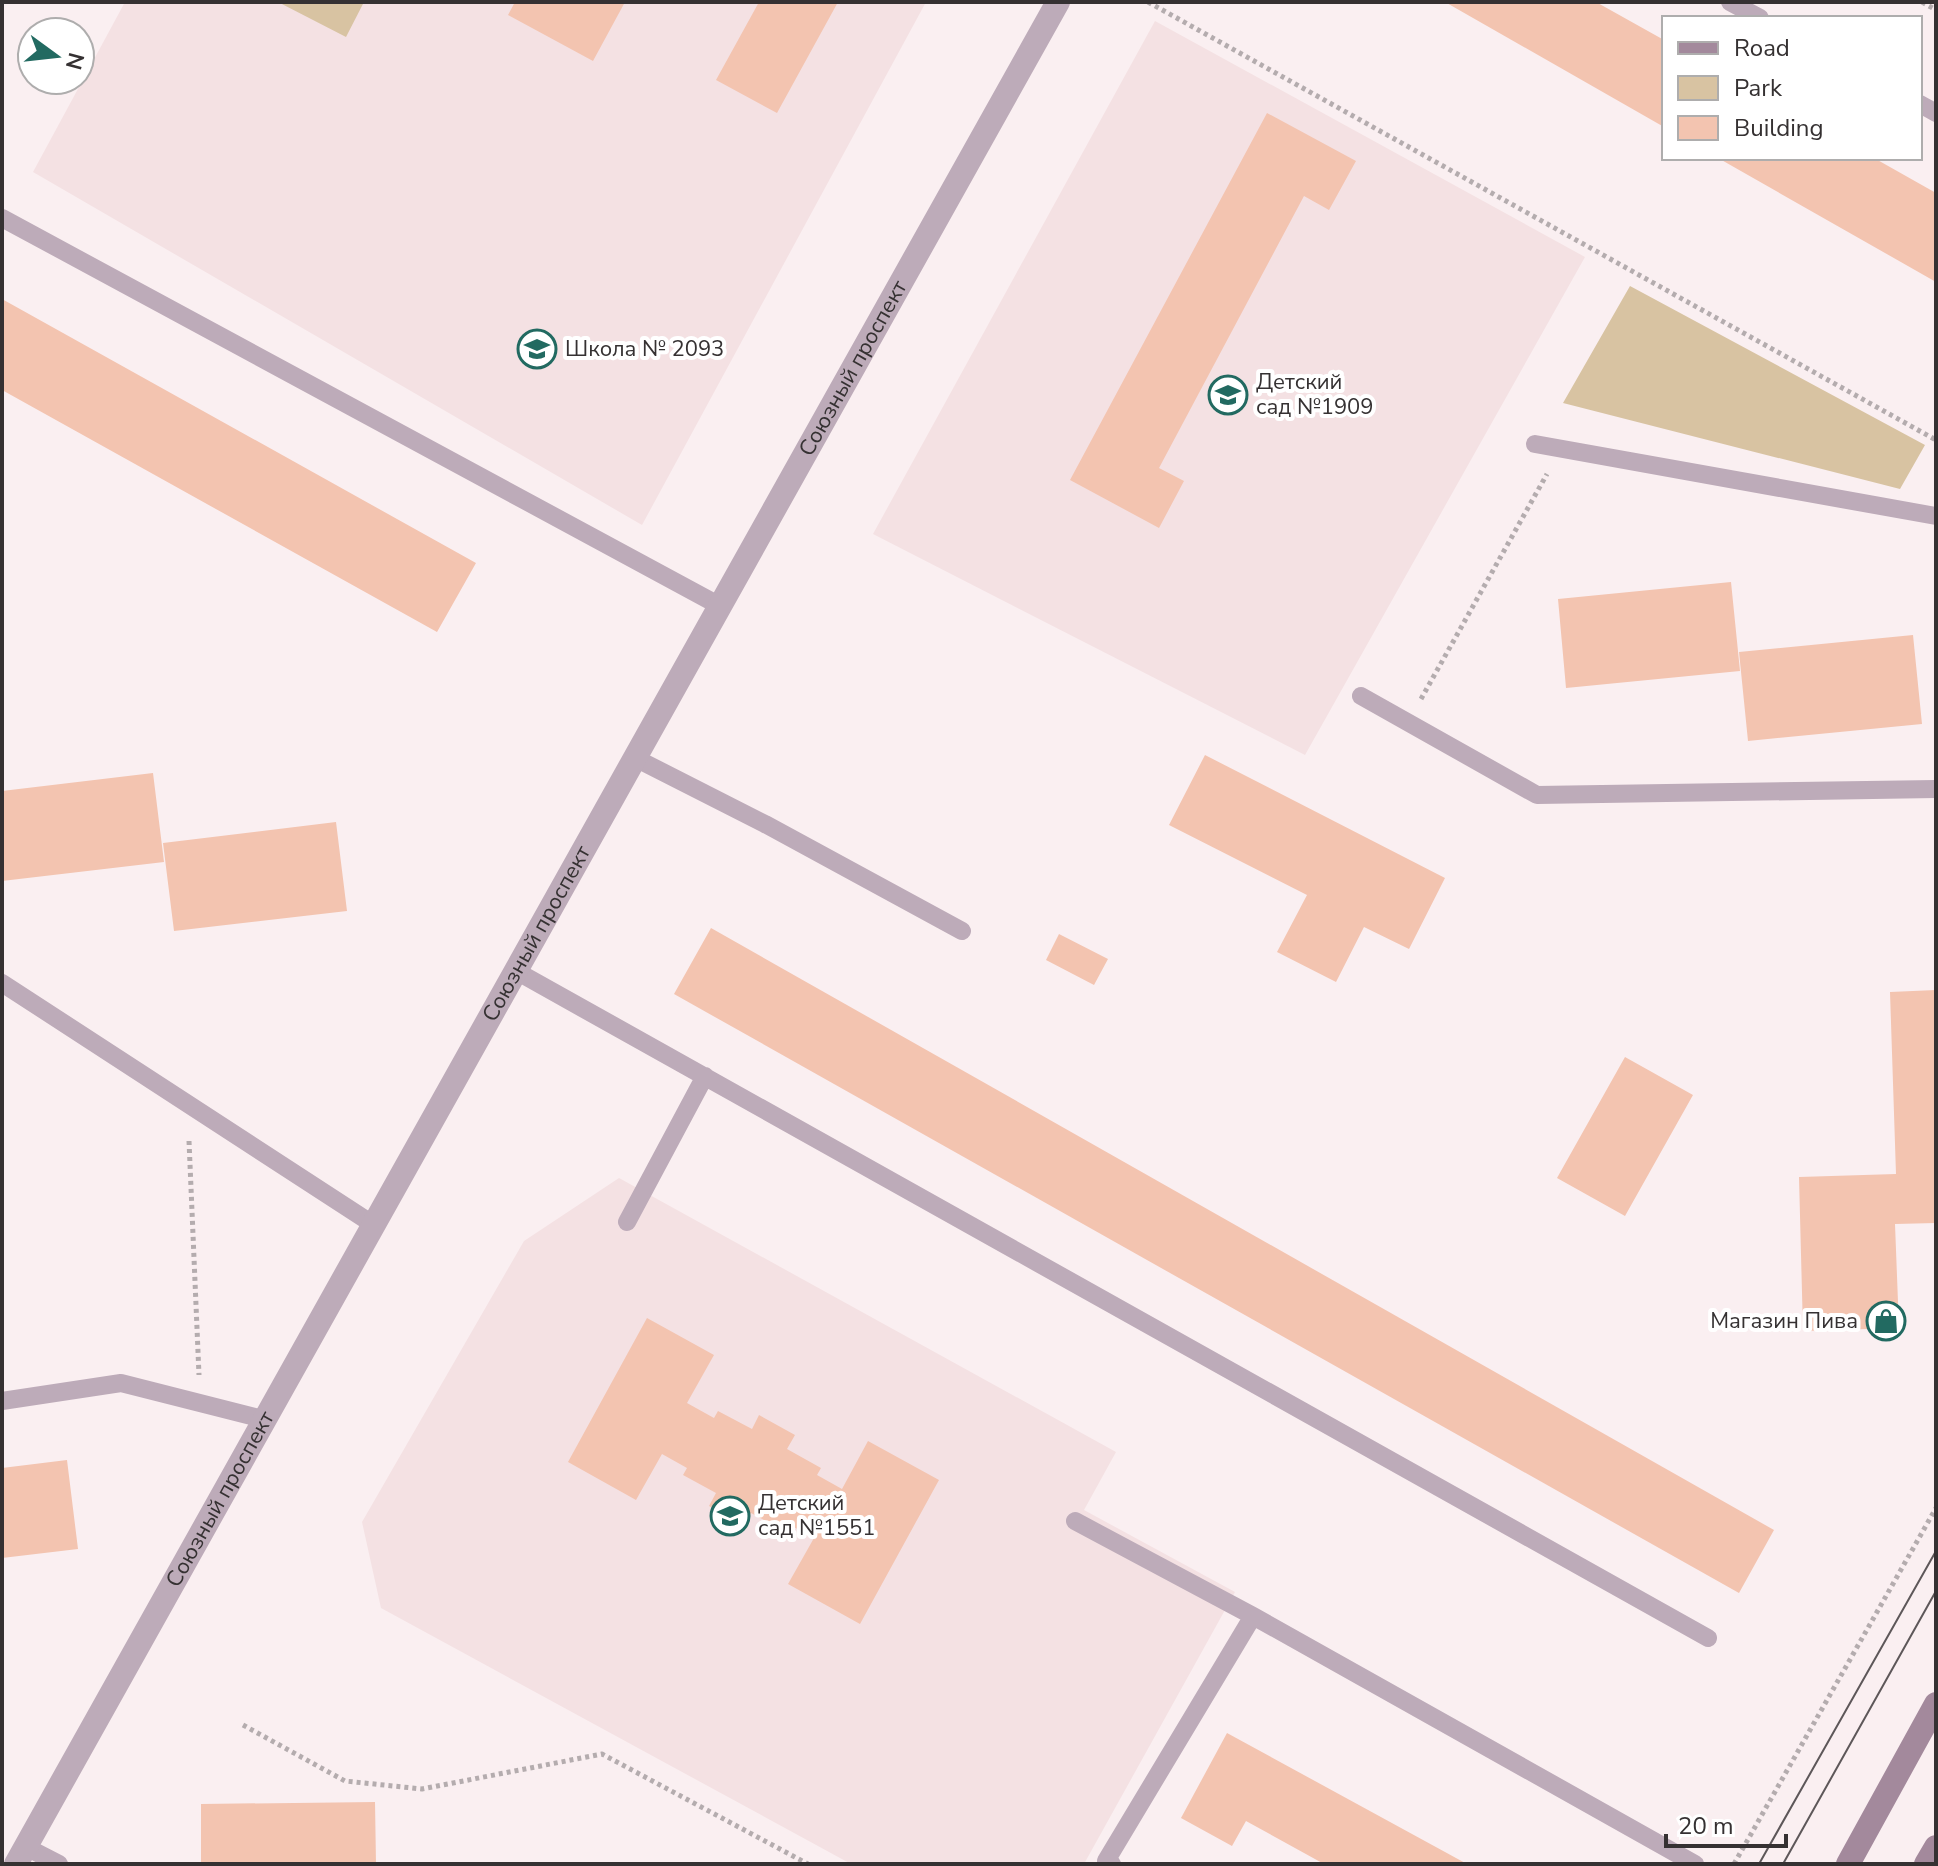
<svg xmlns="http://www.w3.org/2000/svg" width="1938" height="1866" font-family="'Nunito Sans',sans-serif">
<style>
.built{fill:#f4e1e3}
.green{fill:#d8c3a2}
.building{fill:#f3c4b0}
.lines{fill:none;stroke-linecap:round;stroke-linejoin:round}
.path{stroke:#b4acae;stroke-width:5;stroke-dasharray:4 4;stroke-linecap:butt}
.lane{stroke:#bdabb9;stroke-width:18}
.street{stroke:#bdabb9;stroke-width:24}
.secondary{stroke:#a3899c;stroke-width:24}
.tram{stroke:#5d5759;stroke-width:2}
.labels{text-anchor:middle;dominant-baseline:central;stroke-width:8;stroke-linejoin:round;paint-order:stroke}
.poi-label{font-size:22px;fill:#353132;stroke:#fff;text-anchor:start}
.street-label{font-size:22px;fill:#353132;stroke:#fff}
</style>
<rect width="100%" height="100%" fill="#faeff1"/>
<path class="built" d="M125 2H926L642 525 33 172Z
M1155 21 1585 257 1305 755 873 534Z
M619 1178 1116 1452 1084 1510 1235 1592 1084 1864H851L381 1608 362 1522 524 1241Z"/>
<path class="green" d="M278 2H364L346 37Z
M1630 286 1925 445 1900 489 1563 403Z"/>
<path class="building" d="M515 2H625L593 61 508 15Z
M759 2H838L777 113 716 80Z
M1445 2H1596L1664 40V127Z
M1267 113 1356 161 1329 210 1304 196 1159 468 1184 481 1159 528 1070 480Z
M1718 158H1874L1936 193V282Z
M2 299 476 563 437 632 2 390Z
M1731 582 1740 671 1566 688 1558 599Z
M1913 635 1922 724 1748 741 1739 652Z
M1205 755 1445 878 1409 949 1364 927 1336 982 1277 952 1307 895 1169 825Z
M153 773 164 862 2 881V791Z
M336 822 347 911 174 931 163 843Z
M711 928 1774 1530 1739 1593 674 994Z
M1059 934 1108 959 1094 985 1046 960Z
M1936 990V1223L1895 1224 1899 1328 1803 1331 1799 1177 1896 1174 1890 992Z
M1625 1057 1693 1095 1625 1216 1557 1178Z
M647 1318 714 1355 687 1403 714 1418 718 1411 752 1429 759 1415 795 1435 787 1449 821 1468 817 1475 842 1489 868 1441 939 1480 860 1624 788 1584 814 1538 790 1525 786 1532 751 1513 745 1525 709 1506 716 1493 683 1475 687 1468 662 1454 636 1500 568 1462Z
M67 1460 78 1549 2 1558V1468Z
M1227 1733 1467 1864H1324L1246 1821 1232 1846 1181 1818Z
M375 1802 376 1864H201V1804Z"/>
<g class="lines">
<path class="path" d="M1148 2 1936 440
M1922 2 1936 10
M1421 699 1547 474
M189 1141 199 1375
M243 1725 345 1781 422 1789 602 1754 808 1864
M1734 1864 1936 1508"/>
<path class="lane" d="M1730 2 1760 18
M1920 104 1936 113
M2 218 720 606
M1535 444 1936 516
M1361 696 1537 795 1936 789
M635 758 765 824 962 931
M516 971 1708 1638
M2 983 374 1225
M627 1222 705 1076
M2 1401 121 1383 263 1419
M1075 1521 1253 1616 1695 1864
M26 1847 59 1864
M1112 1864 1106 1861 1253 1616"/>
<path class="street" id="s1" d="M16 1864 1058 2"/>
<path class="secondary" d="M1848 1864 1936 1704
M1926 1864 1936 1847"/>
<path class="tram" d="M1759 1864 1936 1551
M1783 1864 1936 1591"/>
</g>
<defs>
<symbol id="school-ring" viewBox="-11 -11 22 22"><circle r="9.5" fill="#fff" stroke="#226a61" stroke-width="1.5"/><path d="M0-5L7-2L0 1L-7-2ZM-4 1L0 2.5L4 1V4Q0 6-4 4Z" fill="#226a61"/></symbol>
<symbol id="shop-ring" viewBox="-11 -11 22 22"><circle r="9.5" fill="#fff" stroke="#226a61" stroke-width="1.5"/><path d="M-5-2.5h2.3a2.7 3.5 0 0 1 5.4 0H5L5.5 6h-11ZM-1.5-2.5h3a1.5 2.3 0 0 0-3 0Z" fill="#226a61"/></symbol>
</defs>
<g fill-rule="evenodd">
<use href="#school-ring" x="515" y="327" width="44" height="44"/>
<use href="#school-ring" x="1206" y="373" width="44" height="44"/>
<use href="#shop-ring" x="1864" y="1299" width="44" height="44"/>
<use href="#school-ring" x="708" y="1494" width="44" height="44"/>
</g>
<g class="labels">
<g class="poi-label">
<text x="565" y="349">Школа № 2093</text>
<text x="1256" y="382">Детский<tspan x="1256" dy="25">сад №1909</tspan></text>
<text x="1858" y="1321" text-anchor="end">Магазин Пива</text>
<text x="758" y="1503">Детский<tspan x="758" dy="25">сад №1551</tspan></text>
</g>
<g class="street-label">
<text stroke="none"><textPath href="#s1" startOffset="1714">Союзный проспект</textPath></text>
<text stroke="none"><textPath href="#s1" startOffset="1066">Союзный проспект</textPath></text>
<text stroke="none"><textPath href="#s1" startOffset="418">Союзный проспект</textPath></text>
</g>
</g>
<rect width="1938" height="1866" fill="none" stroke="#353132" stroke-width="8"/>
<rect x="1662" y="16" width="260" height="144" fill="#ffffff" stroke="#aeadad" stroke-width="2"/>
<rect x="1678" y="42" width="40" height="12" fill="#a3899c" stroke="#aeadad" stroke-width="2"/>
<text x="1734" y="56" font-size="24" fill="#353132">Road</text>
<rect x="1678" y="76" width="40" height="24" fill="#d8c3a2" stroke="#aeadad" stroke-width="2"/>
<text x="1734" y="96" font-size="24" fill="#353132">Park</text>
<rect x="1678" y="116" width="40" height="24" fill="#f3c4b0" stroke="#aeadad" stroke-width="2"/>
<text x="1734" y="136" font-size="24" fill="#353132">Building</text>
<g transform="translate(56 56) rotate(105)"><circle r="38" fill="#ffffff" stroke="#aeadad" stroke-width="2"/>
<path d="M0-6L14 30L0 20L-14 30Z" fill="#226a61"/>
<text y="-12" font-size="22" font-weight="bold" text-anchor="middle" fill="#353132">N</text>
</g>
<path d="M1666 1834v12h120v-12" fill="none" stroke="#353132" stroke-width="4"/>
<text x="1678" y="1834" font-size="24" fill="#353132" stroke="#ffffff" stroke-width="6" paint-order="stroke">20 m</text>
</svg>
